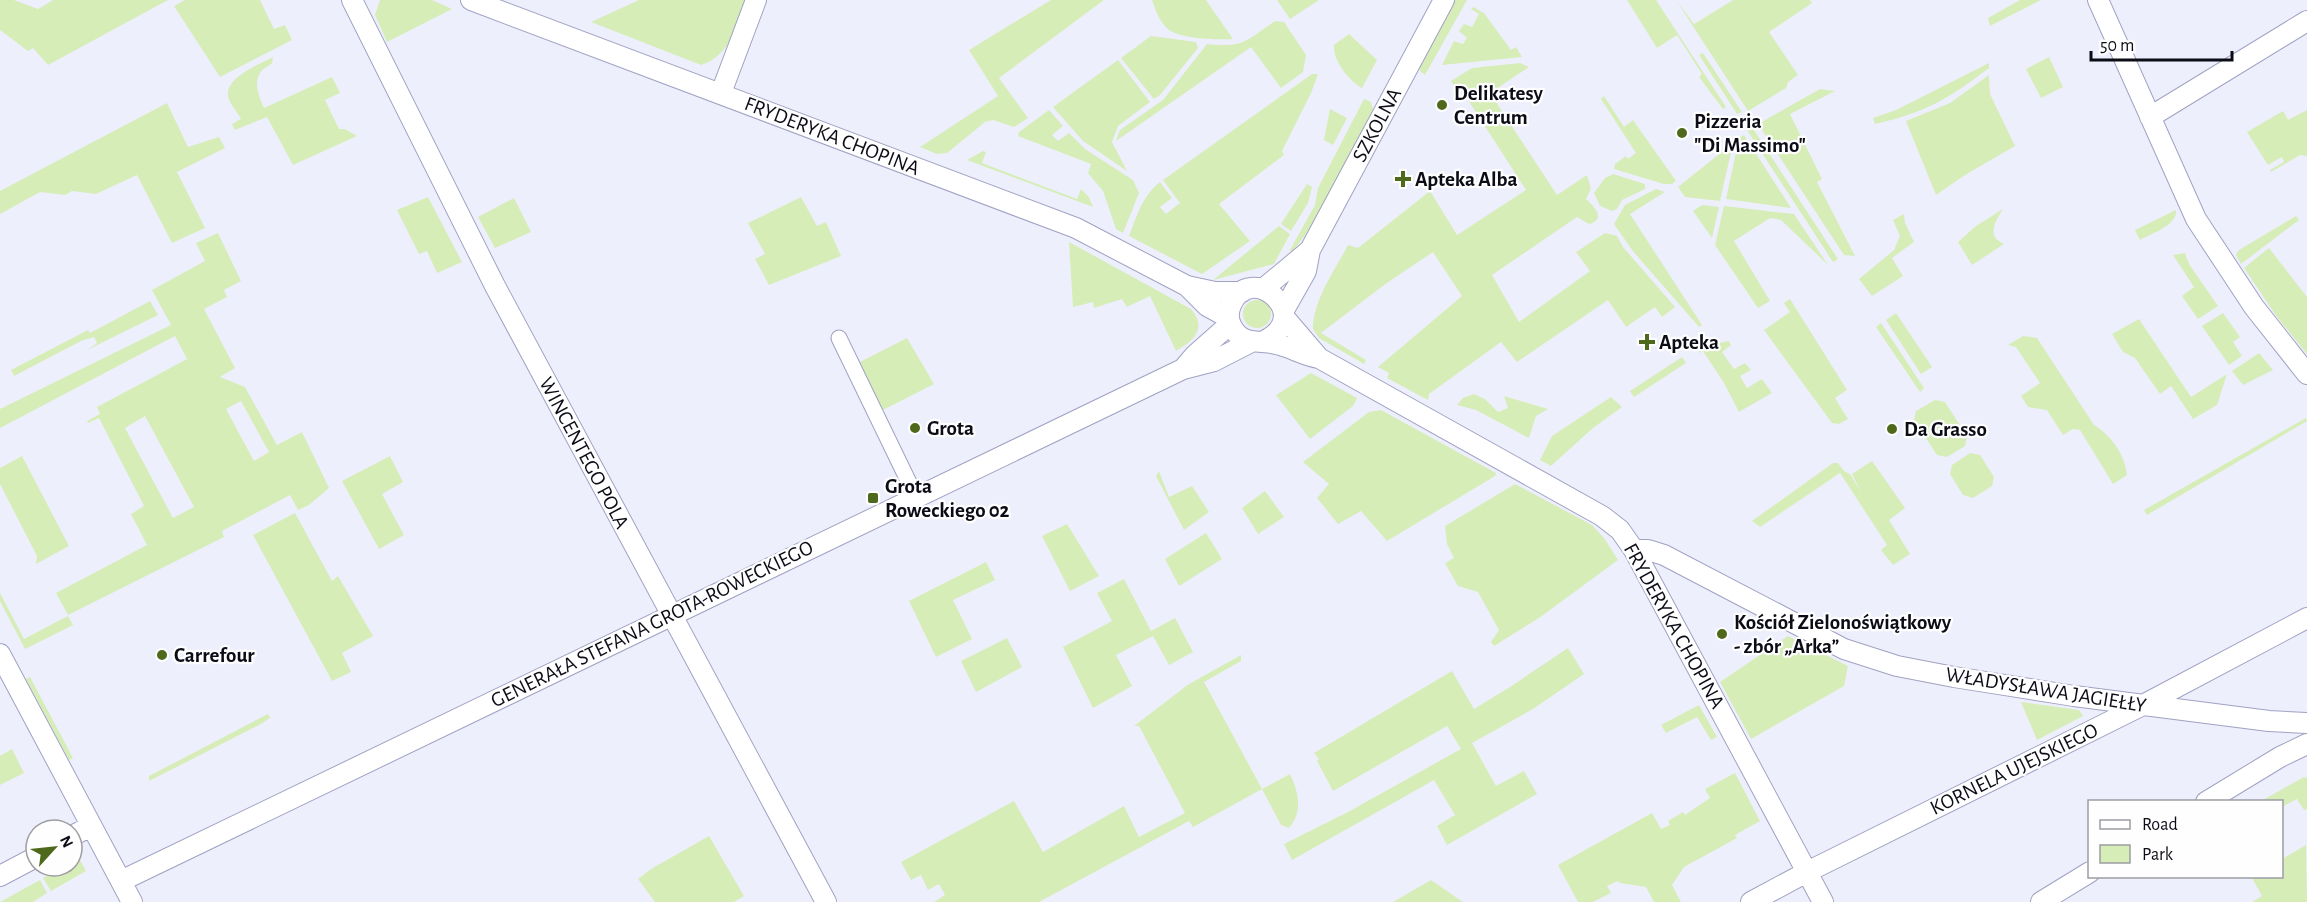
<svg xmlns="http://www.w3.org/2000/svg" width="2307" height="902" font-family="'Alegreya Sans',sans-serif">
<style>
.green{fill:#d6edb8;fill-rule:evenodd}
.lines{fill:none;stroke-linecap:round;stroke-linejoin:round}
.pedestrian-casing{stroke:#a0a2c2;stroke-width:17}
.minor-casing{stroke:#a0a2c2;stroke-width:22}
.pedestrian{stroke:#fff;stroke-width:15}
.minor{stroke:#fff;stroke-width:20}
.poi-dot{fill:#4e691c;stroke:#fefefe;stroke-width:2}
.labels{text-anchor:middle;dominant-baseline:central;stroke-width:4.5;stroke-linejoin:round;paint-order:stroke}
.poi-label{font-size:21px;font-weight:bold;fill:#0c0c17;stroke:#fefefe;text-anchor:start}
.street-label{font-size:21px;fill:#0c0c17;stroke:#fefefe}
</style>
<rect width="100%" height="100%" fill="#eeeffd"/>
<path class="green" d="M0 0H14L38 9 53 0H168L48 65 33 48 28 51 0 30Z
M185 0H260L274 29 285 25 292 40 220 77 174 6Z
M380 0H432L452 9 387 42 375 15Z
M639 0H747C736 26 731 55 701 65L591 22Z
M1051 0H1104L999 78 1028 118 1014 127 993 120 985 122 947 153 937 154 920 147 998 96 969 50Z
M1152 0H1206L1233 39C1218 40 1179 39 1168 29 1159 21 1156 11 1152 0Z
M1277 0H1319L1290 19Z
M1453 0H1467L1425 75 1420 71 1419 64Z
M1627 0H1656L1726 107 1723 109 1699 77 1702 74 1677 35 1657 48Z
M1676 0 1694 24 1733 0H1810L1812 3 1769 32 1798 75 1788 82 1786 88 1748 111Z
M2020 0H2041L1990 26 1988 18Z
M1473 7 1484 13 1511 50 1516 47 1522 57 1442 65 1454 41 1463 44 1467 38 1459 31 1464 24 1472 27 1479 14 1471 9Z
M1275 21 1284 22 1306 55 1303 72 1281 88 1251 47 1116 141 1120 130 1163 100 1207 44C1244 48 1246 41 1275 21Z
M1349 34 1377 60 1362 88C1348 80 1333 61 1334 45Z
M1151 36 1196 42 1198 48 1160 95 1154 99 1121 58Z
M1703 53 1742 112 1737 114 1699 55Z
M273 57 272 63C269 66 262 69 260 73 253 83 260 99 264 108L332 77 340 93 325 100 339 129H345L357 136 293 165 267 117 235 130 232 124 241 119C236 110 229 104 228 95 226 77 260 64 273 57Z
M2049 57 2063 87 2041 98 2026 69Z
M1118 60 1150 102 1118 126 1112 142 1127 171 1083 141 1053 107Z
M1520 63 1529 67 1490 93 1557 195 1587 175 1591 189 1586 199C1594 206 1607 219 1589 224L1577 217 1492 275 1519 322 1590 271 1576 252 1605 233 1617 236 1623 247 1675 307 1662 317 1655 307 1626 327 1608 300 1517 362 1501 342 1429 394 1428 400 1387 378 1389 373 1378 367 1462 296 1433 252 1384 285 1321 333 1366 360 1364 364 1319 338 1313 329C1313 300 1335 270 1348 245L1358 248 1430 191 1457 235 1526 190 1459 86 1455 87 1451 81 1472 68Z
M1989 63V68C1948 99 1927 112 1875 124L1873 118 1896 110Z
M1312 74H1318L1311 93 1282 151 1284 155 1219 204 1250 241 1202 274 1129 236C1137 216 1142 196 1160 182L1172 198 1160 207 1166 214 1180 203 1163 180Z
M1989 75 1990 94 2015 146 1965 175 1936 195 1906 121 1950 103Z
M1820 89 1835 91 1790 114 1822 179 1817 182 1855 256 1844 255 1758 124Z
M1604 96 1624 127 1633 120 1676 181 1672 184H1664L1614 169 1615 164 1626 156 1628 159 1636 153 1601 99Z
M1364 99 1371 102 1373 109C1349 155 1325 213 1292 252L1290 250 1315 205 1318 188Z
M167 103 188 147 219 137 225 148 177 172 205 228 172 243 137 175 96 194 72 191 65 195 40 192 0 214V191Z
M1330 109 1347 118 1333 145 1324 140Z
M1049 110 1063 126 1052 135 1058 141 1069 133 1085 149 1133 180 1139 193 1123 233 1116 229 1103 191 1088 173 1091 164 1018 136 1019 132Z
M2307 110V156L2300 155 2271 172 2270 170 2284 162 2282 157 2268 165 2247 132 2283 111 2288 120Z
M1752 127 1838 259 1833 262 1747 130Z
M1744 135 1791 208 1726 199 1739 138Z
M1733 143 1720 201 1685 197 1678 187Z
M983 151 986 152 982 163 1077 199 1081 189 1089 197 1093 207 967 160Z
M1613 174 1645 184V189L1622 200 1617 209 1612 211 1600 206 1594 193 1605 178Z
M1307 184 1312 187 1308 203 1291 231 1281 224Z
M1656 189 1665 192 1630 214 1702 325 1699 327 1632 250 1614 224 1625 205Z
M428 197 462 262 437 273 427 251 419 254 397 210Z
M801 197 817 226 826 222 841 256 769 285 755 259 765 254 748 223Z
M514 198 531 232 495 248 478 217Z
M1702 205 1719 207 1712 238 1693 211Z
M1724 206 1794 214 1828 265 1781 220 1770 218 1734 241 1770 301 1758 308 1715 245Z
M2003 209C1995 222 1986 236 2004 244L1972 265 1958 242 1976 226Z
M2176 210C2178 225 2151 234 2140 240L2135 230Z
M1904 214 1905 223 1914 242 1892 258 1903 276 1872 296 1859 279 1894 250 1900 236 1893 220Z
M2296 216 2299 220 2241 264 2236 255 2239 250Z
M1279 226 1290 234 1274 264 1213 280Z
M218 233 241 281 224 290 227 297 204 309 235 368 220 377 245 387 277 445 302 432 329 488 309 505 298 510 290 495 222 531 224 537 68 615 56 593 147 545 131 514 144 506 99 418 88 423 87 421 100 414 97 407 187 359 175 336 0 428V409L171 325 152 290 205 261 196 243ZM241 401 269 452 254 461 226 409ZM145 416 194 507 173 518 125 428Z
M1069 242 1191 309C1208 329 1193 341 1176 351L1150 296 1127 307 1122 299 1094 308 1093 302 1073 307Z
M2269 248 2307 297V354L2277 317 2244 268Z
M2185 253 2189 264 2218 306 2198 319 2182 296 2194 287 2173 255Z
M1790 299 1847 390 1835 398 1848 419 1839 424 1832 423 1764 330 1790 312 1784 303Z
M1243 314a14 14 0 1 1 28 0a14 14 0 1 1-28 0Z
M150 301 158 315 87 350 97 343 94 337 81 341 14 376 11 370 88 330 90 333Z
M1896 313 1932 367 1921 374 1886 320Z
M2223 313 2240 337 2233 342 2242 356 2229 365 2202 326Z
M2139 319 2191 397 2227 374 2217 405 2193 419 2171 386 2160 394 2135 358 2123 352 2112 334Z
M1881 323 1924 388 1920 392 1876 327Z
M2023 336 2037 338 2094 425C2111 435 2125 455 2127 475L2113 484 2080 430 2073 429 2063 435 2047 410 2028 407 2021 396 2040 383 2016 347 2008 345Z
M907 338 934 384 879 412 856 364Z
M1729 341 1731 345 1722 352 1734 369 1745 363 1751 370 1740 376 1747 388 1762 379 1772 393 1739 412 1724 383 1703 351 1700 353 1697 347Z
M2259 353 2273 370 2243 385 2232 371Z
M1682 357 1686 363 1634 397 1630 391Z
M1311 373 1357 398 1353 406 1310 439 1276 395Z
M1474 394 1485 399 1498 412 1508 408 1504 396 1548 409 1536 416 1529 438 1476 410 1457 405 1463 398Z
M1611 397 1622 407 1593 428 1551 466 1540 460 1552 436Z
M1935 400 1945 402 1967 436 1965 446 1947 457 1937 455 1914 420 1916 411Z
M1381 410 1496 473 1495 476 1387 541 1361 511 1338 524 1317 498 1329 484 1303 462 1369 412Z
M2306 418 2307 421 2147 515 2144 510Z
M1970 453 1980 455 1994 477 1992 486 1973 498 1963 495 1950 474 1952 465Z
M22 456 69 546 36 564 37 556 0 484V468Z
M390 456 403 482 382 494 404 535 379 549 342 481Z
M1872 461 1905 508 1889 520 1910 554 1893 565 1881 550 1887 545 1840 473 1760 527 1752 521 1833 463H1838L1844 471 1850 474 1861 492 1852 474Z
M1159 471 1169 497 1192 486 1209 512 1184 530 1156 476Z
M1515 484 1592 525 1604 538 1618 560 1539 618 1494 646 1491 642 1499 630 1478 592 1458 586 1445 563 1454 558 1447 544 1445 526Z
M1265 491 1284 517 1258 534 1242 508Z
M295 513 332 581 338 576 373 636 342 653 351 672 332 681 253 535Z
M1067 524 1099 576 1070 591 1042 536Z
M1206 533 1222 559 1179 586 1165 559Z
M986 562 995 580 953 600 972 639 936 657 909 601Z
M1124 579 1151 631 1175 618 1193 652 1169 665 1153 636 1116 655 1132 686 1093 708 1063 647 1112 621 1097 593Z
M0 593 24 639 68 616 73 625 25 649 0 601Z
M1788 636 1848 666 1844 686 1751 739 1720 682Z
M1007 638 1022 667 976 692 961 661Z
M1568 648 1584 674 1533 709 1472 743 1496 786 1524 771 1537 794 1447 845 1437 826 1455 815 1434 780 1292 860 1284 844 1348 812 1461 749 1447 726 1333 791 1317 761 1319 759 1314 753 1452 671 1474 709 1510 687Z
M1241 655V661L1204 682 1262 789 1290 774C1299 793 1303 812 1289 828L1281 825 1262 789 1193 827 1189 821 1039 902H934L945 895 939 884 928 890 921 875 911 880 901 862 1014 801 1043 852 1124 806 1139 837 1185 813 1139 726H1134L1189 684Z
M30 677 73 758 69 760 26 679Z
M2021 702 2079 710 2083 716 2037 740Z
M1699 705 1717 737 1711 740 1697 717 1666 733 1661 725Z
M268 714 270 718 259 725 149 781V776Z
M12 749 24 773 0 785V756Z
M1735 773 1760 821 1735 835 1737 838 1684 867 1672 885 1681 902H1654L1646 887 1620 883 1618 881 1607 886 1611 893 1593 902H1578L1558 865 1652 813 1661 829 1670 825 1668 821 1683 812 1685 815 1710 798 1705 789Z
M2304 777 2307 778V809L2304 810 2297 799 2282 807V802L2261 801Z
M709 836 744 896 734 902H655L638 879 651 869Z
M2306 845 2307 902H2252L2262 896 2252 878 2282 876V859Z
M72 846 86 871 51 891 43 878 67 866H72Z
M40 880 47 893 33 902H0Z
M1431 880 1463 902H1393Z"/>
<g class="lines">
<defs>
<path id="pedestrian" d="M839 338 916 497"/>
<path id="minor" d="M352 0 495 286 826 902
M471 0 1076 228 1187 286 1215 292H1242
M2098 0 2196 219 2254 307 2307 374
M721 93 756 0
M2150 117 2307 21
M1187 286 1207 306 1229 318
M1263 289 1310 250
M1284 310 1306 271 1310 250 1444 0
M1284 317 1319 358 1602 516 1620 530 1634 550 1823 902
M1264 341C1317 315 1249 260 1231 305 1228 312 1228 320 1232 327 1242 347 1263 339 1280 345 1294 349 1305 356 1319 358
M1183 369 1195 355 1230 324
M1634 550H1648L1664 555 1844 649 1897 666 1954 677 2074 696 2269 721 2307 723
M0 654 132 902
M2206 802 2280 757 2307 744
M72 836 91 826
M0 876 36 857
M121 881 1183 369 1214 361 1251 342
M1751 902 1807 872 2143 705 2307 618
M2041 902 2090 872"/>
</defs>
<use href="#pedestrian" class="pedestrian-casing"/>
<use href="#minor" class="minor-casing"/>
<use href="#pedestrian" class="pedestrian"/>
<use href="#minor" class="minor"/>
</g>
<g class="poi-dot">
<circle cx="1442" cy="105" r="6"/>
<circle cx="1682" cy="133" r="6"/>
<path d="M1400 170h6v6h6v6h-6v6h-6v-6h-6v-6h6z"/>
<path d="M1644 333h6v6h6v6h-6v6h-6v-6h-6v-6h6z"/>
<circle cx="915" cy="428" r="6"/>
<circle cx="1892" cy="429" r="6"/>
<rect x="867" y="492" width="12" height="12" rx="3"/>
<circle cx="1722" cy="634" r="6"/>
<circle cx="162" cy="655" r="6"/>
</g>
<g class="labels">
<g class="poi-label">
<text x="1454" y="93">Delikatesy<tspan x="1454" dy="24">Centrum</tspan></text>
<text x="1694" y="121">Pizzeria<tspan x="1694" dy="24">"Di Massimo"</tspan></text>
<text x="1415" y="179">Apteka Alba</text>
<text x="1659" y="342">Apteka</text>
<text x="927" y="428">Grota</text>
<text x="1904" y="429">Da Grasso</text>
<text x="885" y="486">Grota<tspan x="885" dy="24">Roweckiego 02</tspan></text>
<text x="1734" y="622">Kościół Zielonoświątkowy<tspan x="1734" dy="24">- zbór „Arka”</tspan></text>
<text x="174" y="655">Carrefour</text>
</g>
<g class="street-label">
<text transform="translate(1377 125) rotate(-62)">SZKOLNA</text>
<text transform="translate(832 136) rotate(21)">FRYDERYKA CHOPINA</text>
<text transform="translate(584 453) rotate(62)">WINCENTEGO POLA</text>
<text transform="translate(652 624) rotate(-26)">GENERAŁA STEFANA GROTA-ROWECKIEGO</text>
<text transform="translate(1674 626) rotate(61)">FRYDERYKA CHOPINA</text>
<text transform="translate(2046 690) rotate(9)">WŁADYSŁAWA JAGIEŁŁY</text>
<text transform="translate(2014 769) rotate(-26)">KORNELA UJEJSKIEGO</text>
</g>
</g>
<rect x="2088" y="800" width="195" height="78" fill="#fefefe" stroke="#9d9da2" stroke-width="1.5"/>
<rect x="2100" y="820" width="30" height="9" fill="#ffffff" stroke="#9d9da2" stroke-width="1.5"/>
<text x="2142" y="830" font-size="18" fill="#0c0c17">Road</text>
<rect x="2100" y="845" width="30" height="18" fill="#d6edb8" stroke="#9d9da2" stroke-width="1.5"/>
<text x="2142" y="860" font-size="18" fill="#0c0c17">Park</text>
<g transform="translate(54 848) rotate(63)"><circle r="28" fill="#fefefe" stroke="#9d9da2" stroke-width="1.5"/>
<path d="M0-4.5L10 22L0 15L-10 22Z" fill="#4e691c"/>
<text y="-9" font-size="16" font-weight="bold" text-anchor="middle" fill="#0c0c17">N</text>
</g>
<path d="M2091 51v9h141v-9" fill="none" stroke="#0c0c17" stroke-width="3"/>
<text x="2100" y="51" font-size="18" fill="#0c0c17" stroke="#fefefe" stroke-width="4.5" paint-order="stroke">50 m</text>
</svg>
